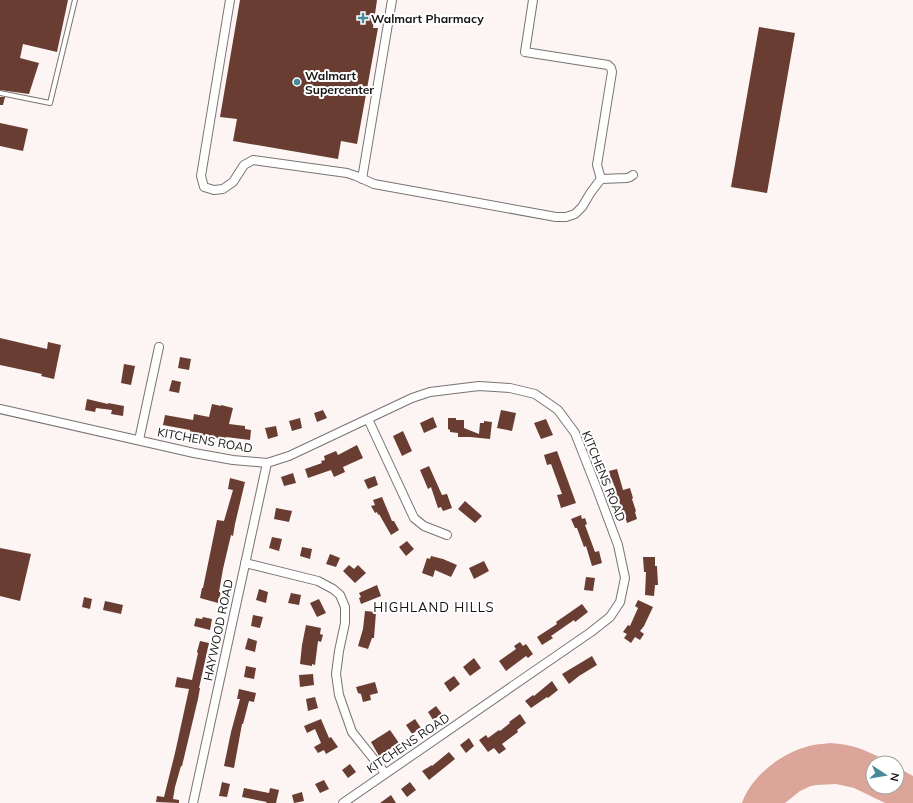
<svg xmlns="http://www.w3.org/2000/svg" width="913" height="803" font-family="Mulish,sans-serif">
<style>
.water{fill:#dba699}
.building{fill:#693d32}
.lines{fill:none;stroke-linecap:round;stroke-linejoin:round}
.service-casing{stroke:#797372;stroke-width:6}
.minor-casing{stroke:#797372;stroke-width:10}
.service{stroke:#fff;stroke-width:4}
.minor{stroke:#fff;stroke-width:8}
.poi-dot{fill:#478a99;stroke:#fff;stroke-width:1.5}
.labels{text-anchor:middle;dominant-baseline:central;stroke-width:4;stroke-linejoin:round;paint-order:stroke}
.poi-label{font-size:12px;font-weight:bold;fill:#171414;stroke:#fff;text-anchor:start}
.street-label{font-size:12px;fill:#171414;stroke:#fff}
.neighbourhood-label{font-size:13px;letter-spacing:1px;fill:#171414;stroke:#fff}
</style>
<rect width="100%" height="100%" fill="#fcf5f4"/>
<path class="water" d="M831 743C856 745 868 751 890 763H873V787H897V767L913 776V803H885L854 788 836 784 817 785 811 786 800 791 785 803H742C751 777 780 754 806 747 814 744 823 744 831 743Z"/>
<path class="building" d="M0 0H68L57 52 23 44 20 58 39 63 29 94 0 90Z
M240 0H377L373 28H378L357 144 341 141 338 159 233 141 237 119 220 117Z
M759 27 795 33 767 193 731 187Z
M0 97H5L3 105H0Z
M0 123 28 129 23 151 0 146Z
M0 338 47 349 48 342 61 345 54 379 41 376 42 374 0 365Z
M180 357 191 359 189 370 178 368Z
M124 364 135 366 131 385 121 383Z
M172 380 181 382 179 393 169 391Z
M87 399 108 404V403L124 406 123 416 111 414 112 410 96 408 95 412 85 410Z
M212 404 221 406V405L233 408 229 424 245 426V429L251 430 250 440 226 437 225 439 201 435 190 432V430L163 425 165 415 193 420 194 414 209 417Z
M323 410 327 418 317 422 314 413Z
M501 410 516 413 512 431 497 428Z
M433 417 437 427 424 433 420 423Z
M300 418 302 428 292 431 289 421Z
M448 418H456V420H464V428L479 434 480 423H484V421L492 422 490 439 470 437H458V433L450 432V430L448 429Z
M546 419 553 435 541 439 534 423Z
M276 426 278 436 268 439 265 428Z
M403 431 412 451 402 456 393 436Z
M357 445 363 458 343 467 345 472 334 477 331 470 308 478 305 469 322 463 321 461 325 460 324 456 336 451 338 455Z
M557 451 576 503 561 508 557 495 562 494 551 464 547 465 544 455Z
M429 466 442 495 447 494 452 508 443 511 441 507 438 508 431 487 428 489 420 470Z
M617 469 623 490 630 488 633 498 632 499 636 511 635 512 637 519 627 523 625 516H622L620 511 622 510 613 482 612 483 609 471Z
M293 473 296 483 284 486 281 477Z
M375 476 378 485 368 489 364 480Z
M230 478 245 482 235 524 233 536 231 535 223 569 219 592H221L218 603 200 598 202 588H203L217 520 224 521 233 490 228 489Z
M382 497 392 521H394L399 530 391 535 379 514 378 515 377 512 375 513 371 506 375 505 373 500Z
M465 501 482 516 475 523 458 509Z
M276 508 292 511 289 522 274 519Z
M581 515 582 519 585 518 587 524 585 525 595 552 599 551 602 563 592 566 586 546 584 547 577 528H575L571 519Z
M272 537 282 539 279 551 269 548Z
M407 541 414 549 406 556 399 547Z
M302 547 312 549 310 559 300 556Z
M0 548 31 554 20 601 0 596Z
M330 554 340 558 336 567 326 564Z
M431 556 443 559 457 565 451 577 435 570 433 577 422 573 427 558 430 559Z
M643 557H655V566H657L658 585H655L654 596 645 595 646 572H644Z
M484 561 489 571 474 579 469 568Z
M349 565 354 569 358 565 366 573 355 583 343 571Z
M586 577 595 578 593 591 584 590Z
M377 585 381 596 361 604 359 598 361 597 359 593Z
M259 589 268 592 266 603 256 600Z
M291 593 301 595 299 605 288 603Z
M84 597 92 599 90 609 82 607Z
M319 599 326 613 317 617 310 603Z
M638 600 653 607 644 626 640 631 644 634 640 640 635 637 631 643 624 638 627 634 623 632 628 625 630 626 638 608 635 606Z
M105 601 123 605 121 614 103 610Z
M582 604 588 612 575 622 574 620 551 636 553 638 542 645 537 637 557 624 556 622Z
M365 611 376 612 374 638H372L368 649 358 646 363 629Z
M253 615 263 617 260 628 251 626Z
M203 617 212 619 210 630 194 626 196 618 202 619Z
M306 625 321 628 320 634 323 635 321 642 318 641 315 665 312 664V666L300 664 302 645Z
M248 638 257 641 255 652 245 649Z
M200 641 209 643 199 688H200L198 699 182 766H181L175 787 173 799 179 800V803L156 802 157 796 164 797 175 753 189 689 175 687 177 677 192 680 198 653 197 652Z
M520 642 523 646 526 644 533 654 528 658 526 656 506 671 499 661 516 649 514 646Z
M592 656 597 665 579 676 569 684 562 674Z
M474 658 481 668 470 676 463 667Z
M246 666 256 668 254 679 244 677Z
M313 674 314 685 300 687 299 675Z
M454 676 460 684 450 692 444 683Z
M552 681 558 690 548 698 547 697 531 708 525 701 533 695 534 696Z
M375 682 378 693 370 695 371 700 363 702 361 694 358 693 356 687Z
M239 689 256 693 254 702 249 701 243 724H242L234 768 224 766 231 732 240 699H237Z
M315 697 318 708 308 711 306 699Z
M436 706 442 714 433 720 428 712Z
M520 714 526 723 517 730 518 732 502 744 506 749 499 754 494 748 488 752 479 740 486 735 488 738 499 730 500 731 510 723 509 722Z
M321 719 329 738 331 737 338 747 326 754 324 750 318 753 314 747 321 743 315 729 307 733 304 726Z
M415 719 421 728 412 734 406 725Z
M390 730 399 743 379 756 371 742Z
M469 738 474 746 466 753 460 745Z
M449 752 455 759 429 780 422 771 432 765V766Z
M350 764 356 772 348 778 342 770Z
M324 780 329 789 320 793 315 784Z
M222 782 230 784 227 797 219 796Z
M410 782 416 790 407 797 401 789Z
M244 788 269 793 270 788 279 790 276 803H266L267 802 242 797Z
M302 792 304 801 294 803 292 795Z
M391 795 396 803H380Z"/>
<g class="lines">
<defs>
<path id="service" d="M0 93 50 103 75 0"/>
<path id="minor" d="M230 0 201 176 204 187 214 190 223 189 233 182 244 165 253 160 347 173 356 176 374 184 556 217H566L575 214 582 207 591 192 601 179 627 178 630 177 633 175
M533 0 525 52 608 65 611 68 612 72 597 165 601 179
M362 179 392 0
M0 409 194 453 233 460 267 463 289 456 412 398 430 392 479 386 510 388 535 394 558 410 575 433 597 489 618 545 625 578 620 602 610 617 591 632 343 803
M368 419 414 518 424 526 447 535
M139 440 159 347
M245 563 318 581 333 589 340 595 345 607V623L339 651 336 674 339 695 352 732 385 773
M193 803 267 463"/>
</defs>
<use href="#service" class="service-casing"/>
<use href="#minor" class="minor-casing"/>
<use href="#service" class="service"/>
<use href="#minor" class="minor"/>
</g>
<g class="poi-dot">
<path d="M361 12h4v4h4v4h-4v4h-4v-4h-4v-4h4z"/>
<circle cx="297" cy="82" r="4"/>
</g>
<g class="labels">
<g class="poi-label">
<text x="371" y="18">Walmart Pharmacy</text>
<text x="305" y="75">Walmart<tspan x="305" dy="14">Supercenter</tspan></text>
</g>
<g class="street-label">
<text transform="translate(205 440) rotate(10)">KITCHENS ROAD</text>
<text transform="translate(604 476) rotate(68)">KITCHENS ROAD</text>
<text transform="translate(218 630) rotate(-78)">HAYWOOD ROAD</text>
<text transform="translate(408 743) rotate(-34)">KITCHENS ROAD</text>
</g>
<g class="neighbourhood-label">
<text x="434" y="607">HIGHLAND HILLS</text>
</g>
</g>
<g transform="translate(885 775) rotate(102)"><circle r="19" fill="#ffffff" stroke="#a2a1a1"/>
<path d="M0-3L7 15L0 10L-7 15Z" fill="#478a99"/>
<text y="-6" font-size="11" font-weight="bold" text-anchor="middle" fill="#171414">N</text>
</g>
</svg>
